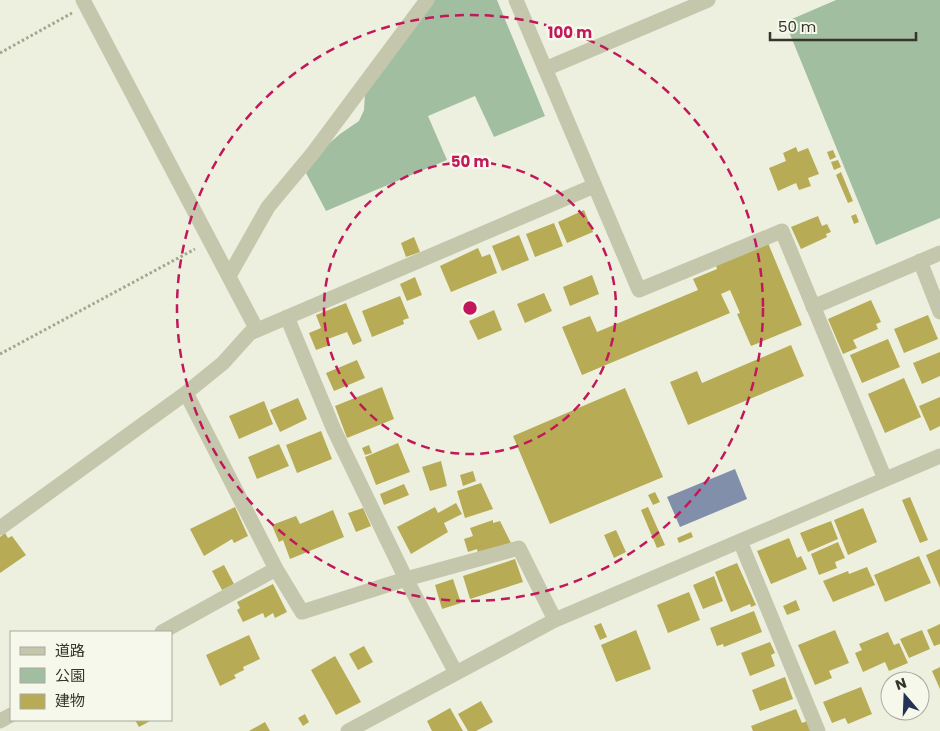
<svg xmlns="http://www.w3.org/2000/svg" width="940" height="731" font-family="Poppins,'Noto Sans JP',sans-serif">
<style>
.green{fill:#a2bea1}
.water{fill:#818faa}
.building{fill:#b8ab55}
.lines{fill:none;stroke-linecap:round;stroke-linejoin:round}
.path{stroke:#a5a68c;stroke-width:3;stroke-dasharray:2.5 2.5;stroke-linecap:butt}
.minor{stroke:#c5c7ac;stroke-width:15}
.ring{fill:none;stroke:#c2185b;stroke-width:2.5;stroke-dasharray:9 6}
.centre{fill:#c2185b;stroke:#f6f8eb;stroke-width:2.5}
.ring-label{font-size:15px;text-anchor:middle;font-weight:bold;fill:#c2185b;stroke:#f6f8eb;stroke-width:5;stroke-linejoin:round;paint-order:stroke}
</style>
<rect width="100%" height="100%" fill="#edf0df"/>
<path class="green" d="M433 0H497L545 116 494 137 475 96 428 116 447 160 326 211 306 173 325 147 340 134 359 121 364 110 365 93Z
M836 0H940V218L876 245 785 22Z"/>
<path class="water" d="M735 469 747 499 680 527 667 497Z"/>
<path class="building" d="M796 147 798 152 808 148 819 174 808 178 811 186 799 190 796 183 778 191 769 168 786 161 783 153Z
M833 150 836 157 830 160 827 152Z
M838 160 841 167 834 170 831 162Z
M841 172 853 201 848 203 836 175Z
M584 210 593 232 567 243 558 222Z
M856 214 859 222 854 224 851 216Z
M818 216 822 226 827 224 831 232 826 234 827 237 801 249 791 227Z
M554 223 563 246 535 257 526 234Z
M519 235 529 260 502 271 492 246Z
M414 237 420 252 406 257 401 243Z
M768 243 802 325 751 346 737 314 740 313 730 290 721 294 730 313 582 375 562 327 590 316 597 332 698 290 693 279 717 269 716 265Z
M478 248 482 257 490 254 497 273 451 292 440 266Z
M592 275 599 294 570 306 563 287Z
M415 277 422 295 407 301 400 284Z
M544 293 552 311 525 323 517 304Z
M400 296 409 318 403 320 404 324 372 337 362 311Z
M871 300 881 322 876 324 878 329 853 340 857 348 843 354 828 319Z
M346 303 362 341 353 345 347 332 328 339 330 345 316 350 309 333 321 328 316 315Z
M494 310 502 330 478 340 469 321Z
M928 315 938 339 904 353 894 329Z
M888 339 900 367 862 383 850 355Z
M791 345 804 376 688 425 670 382 697 371 702 383Z
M940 352V376L922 384 913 363Z
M357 360 365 378 334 391 326 373Z
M904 378 921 417 885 433 868 394Z
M382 387 394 419 347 438 335 406Z
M625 388 663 477 550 524 513 436Z
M940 397V426L930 431 919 406Z
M298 398 307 419 280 432 270 410Z
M264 401 273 424 239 439 229 416Z
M321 431 332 459 297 473 286 445Z
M398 443 410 472 376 485 365 457Z
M279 444 289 466 257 479 248 457Z
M369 445 372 453 365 455 362 448Z
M441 461 447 486 430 491 422 467Z
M473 471 476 481 463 486 460 475Z
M481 483 493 509 465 518 457 491Z
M404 484 409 495 384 505 380 494Z
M655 492 660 502 653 505 648 495Z
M910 497 928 540 920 543 902 500Z
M456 503 462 514 444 523 448 532 411 554 397 527 435 507 438 513Z
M235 507 248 536 234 543 232 539 204 556 190 529Z
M648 507 665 545 657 548 641 510Z
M363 508 371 526 356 532 348 513Z
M863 508 877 542 848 555 834 520Z
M333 510 344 537 290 559 283 540 279 542 272 525 296 516 300 524Z
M493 520V523L500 521 511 543 478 553 477 549 468 552 464 539 473 536 470 528Z
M831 521 838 539 808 552 800 533Z
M616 530 626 552 614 558 604 535Z
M691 532 693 537 679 543 677 538Z
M5 533 8 538 12 536 26 555 0 573V537Z
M789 538 797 558 801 556 807 569 771 584 757 551Z
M838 542 845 558 835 562 837 568 819 575 811 554Z
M940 549V588L926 555Z
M919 556 931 583 885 602 874 575Z
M515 559 523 582 470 599 463 576Z
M737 563 756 605 751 607 750 604 731 612 715 572Z
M224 565 234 584 222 590 212 571Z
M867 567 875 585 833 602 823 581 848 571 849 574Z
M714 576 723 601 703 609 693 585Z
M453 579 461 603 442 609 435 585Z
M273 584 287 612 275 618 273 613 265 618 263 613 243 622 237 610 240 608 237 602Z
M689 592 700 620 668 633 657 605Z
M796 600 800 610 787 615 783 606Z
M754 611 762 632 724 647 723 644 717 646 710 628Z
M601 623 607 637 600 640 594 626Z
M940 624V644L934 646 927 630Z
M636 630 651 669 616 682 601 645Z
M835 630 849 663 829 671 832 678 815 685 798 645Z
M922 630 930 649 909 658 900 639Z
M888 632 894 645 899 643 908 663 889 671 885 662 863 672 855 653 862 650 859 644Z
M249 635 260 659 243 667 244 670 234 675 236 678 220 686 206 655Z
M770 642 775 653 771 655 775 666 750 676 741 653Z
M364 646 373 662 358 670 349 654Z
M335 656 361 702 336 715 311 670Z
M940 667V689L932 671Z
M785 677 793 699 760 711 752 690Z
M861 687 872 714 848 724 845 718 832 723 823 702Z
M481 701 493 722 476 731H468L458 714Z
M450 708 463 731H432L427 721Z
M796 709 802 723 807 721 811 731H753L751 726Z
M305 714 309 722 303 726 298 718Z
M135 720H152L139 727Z
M265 722 270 731H249Z"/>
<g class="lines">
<path class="path" d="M0 53 72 13
M0 354 195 249"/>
<path class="minor" d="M83 0 257 330
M516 0 639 290 782 231 885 479
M545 69 708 0
M920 261 940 312
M229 276 268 207 313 153 427 0
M813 307 940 253
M287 317 334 430 406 579 519 548 555 620
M186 393 276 569 302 612 406 579 456 673
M0 528 186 393 223 363 250 333 594 186
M740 541 818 731
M162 632 276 569
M0 721 11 715
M348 731 555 620 940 456"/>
</g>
<g class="ring">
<circle cx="470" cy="308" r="146"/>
<circle cx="470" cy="308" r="293"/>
</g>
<circle cx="470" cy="308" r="8" class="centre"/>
<g class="ring-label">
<text x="570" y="38">100 m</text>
<text x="470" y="167">50 m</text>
</g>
<rect x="10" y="631" width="162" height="90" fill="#f6f8eb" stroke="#a9aa9e"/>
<rect x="20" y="647" width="25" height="8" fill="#c5c7ac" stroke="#a9aa9e"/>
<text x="55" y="656" font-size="15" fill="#36352a">道路</text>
<rect x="20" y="668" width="25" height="15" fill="#a2bea1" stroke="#a9aa9e"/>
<text x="55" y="681" font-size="15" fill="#36352a">公園</text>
<rect x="20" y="694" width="25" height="15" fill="#b8ab55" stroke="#a9aa9e"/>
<text x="55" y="706" font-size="15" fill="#36352a">建物</text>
<g transform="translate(905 696) rotate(341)"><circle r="24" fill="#f6f8eb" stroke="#a9aa9e"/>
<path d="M0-4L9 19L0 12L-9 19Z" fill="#243353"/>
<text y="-8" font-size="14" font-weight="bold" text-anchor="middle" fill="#36352a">N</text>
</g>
<path d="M770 32v8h146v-8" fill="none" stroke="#36352a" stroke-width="2.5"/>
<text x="778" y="32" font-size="15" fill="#36352a" stroke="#f6f8eb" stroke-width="4" paint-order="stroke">50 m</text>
</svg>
